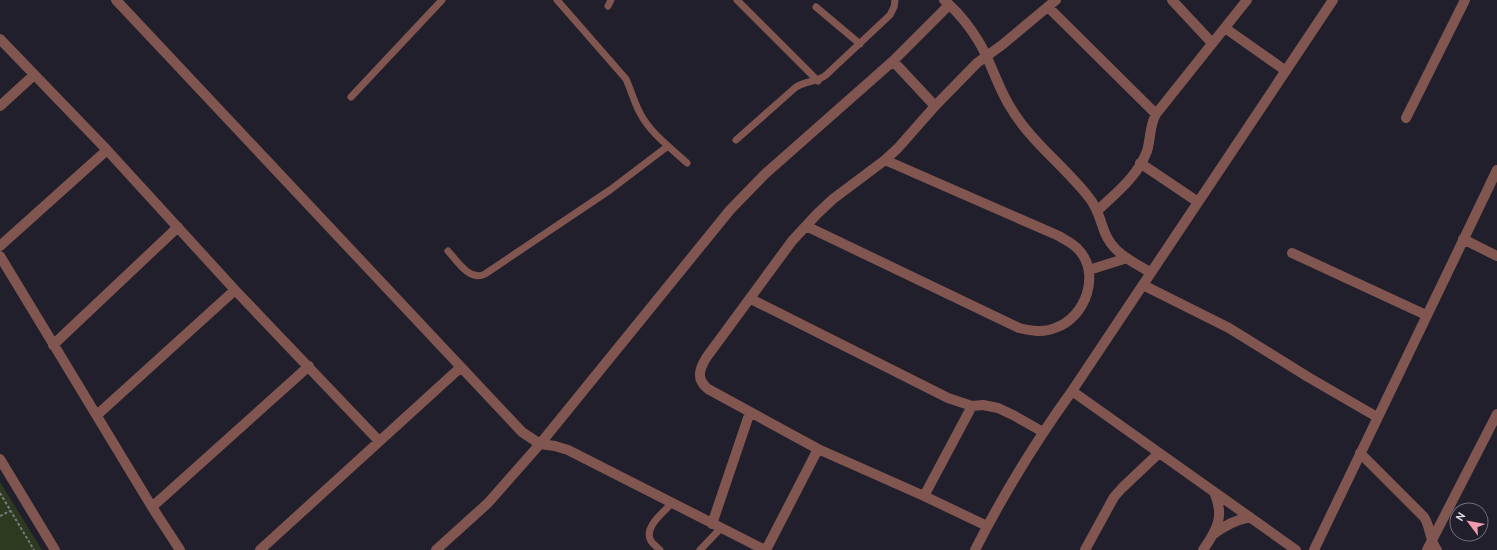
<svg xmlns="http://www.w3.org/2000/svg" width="1497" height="550" font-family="Cabin,sans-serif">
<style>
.green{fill:#2d3a1f}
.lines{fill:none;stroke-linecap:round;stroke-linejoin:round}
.path{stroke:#787782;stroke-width:2;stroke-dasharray:3 2;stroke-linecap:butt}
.service{stroke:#825650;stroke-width:7}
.minor{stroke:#825650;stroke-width:10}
</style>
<rect width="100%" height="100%" fill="#211f2c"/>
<path class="green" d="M0 482 42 550H0Z"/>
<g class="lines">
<path class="path" d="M0 493 34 550
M0 516 10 511"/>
<path class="service" d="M557 0 626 79C631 90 634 102 640 113 650 133 671 148 687 163
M737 0 818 81
M608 6 611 0
M816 7 860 44
M351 97 442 0
M736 140 796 87C806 81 817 82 826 75L890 15 894 7 895 0
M448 251C457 261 470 282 485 274L610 190 668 146
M660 550C657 547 653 544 651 541 643 527 664 512 672 503
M700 550 721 528"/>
<path class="minor" d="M116 0 522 432 540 444 555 446 568 450 765 550
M944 0C957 11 970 27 979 42 991 62 997 85 1009 105 1029 140 1062 164 1087 195 1097 206 1100 220 1105 233 1113 253 1133 262 1150 272
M1172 0 1212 43
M1048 7 1156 114
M1225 28 1286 71
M0 39 107 150 235 290 379 441
M893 61 935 106
M0 106 34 75
M1406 118 1465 0
M1140 163 1198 202
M1097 211C1116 193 1138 176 1147 151 1151 138 1149 127 1156 114L1247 0
M806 226 1019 328C1032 331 1043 333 1055 328 1086 318 1102 272 1077 248 1072 243 1065 240 1059 236L885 160
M1463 239 1497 256
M0 246 107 150
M1292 253 1426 315
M0 256 152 507 180 550
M1089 270 1127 258
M1143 285 1229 328 1308 377 1377 417
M751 299 948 398 972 406 983 405 998 408 1013 415 1043 432
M53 345 178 227
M1072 391 1296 550
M97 415 235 290
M1360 453 1424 517C1431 527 1429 540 1437 550
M0 459 55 550
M924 496 972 406
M152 507 309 366
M712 524 750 412
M987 526 924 496 818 449 708 389C696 379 699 370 706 358L792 241 817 214 833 199 885 160 898 148 935 106 977 63 1002 45 1056 0
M1214 534C1225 525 1236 520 1250 517
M260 550 461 367
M436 550 488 503 540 444 730 210 765 174 893 61 949 5
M766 550 818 449
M975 550C1003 495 1036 441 1072 391L1333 0
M1085 550 1114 497 1122 488 1159 453
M1203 550C1217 530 1225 516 1214 492
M1314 550 1497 170
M1427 550 1497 414"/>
</g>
<g transform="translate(1469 522) rotate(302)"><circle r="19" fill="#211f2c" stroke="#6d6c77"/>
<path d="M0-3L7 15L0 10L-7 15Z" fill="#f29aae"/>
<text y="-6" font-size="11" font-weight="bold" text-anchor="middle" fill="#e0dfe8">N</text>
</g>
</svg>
